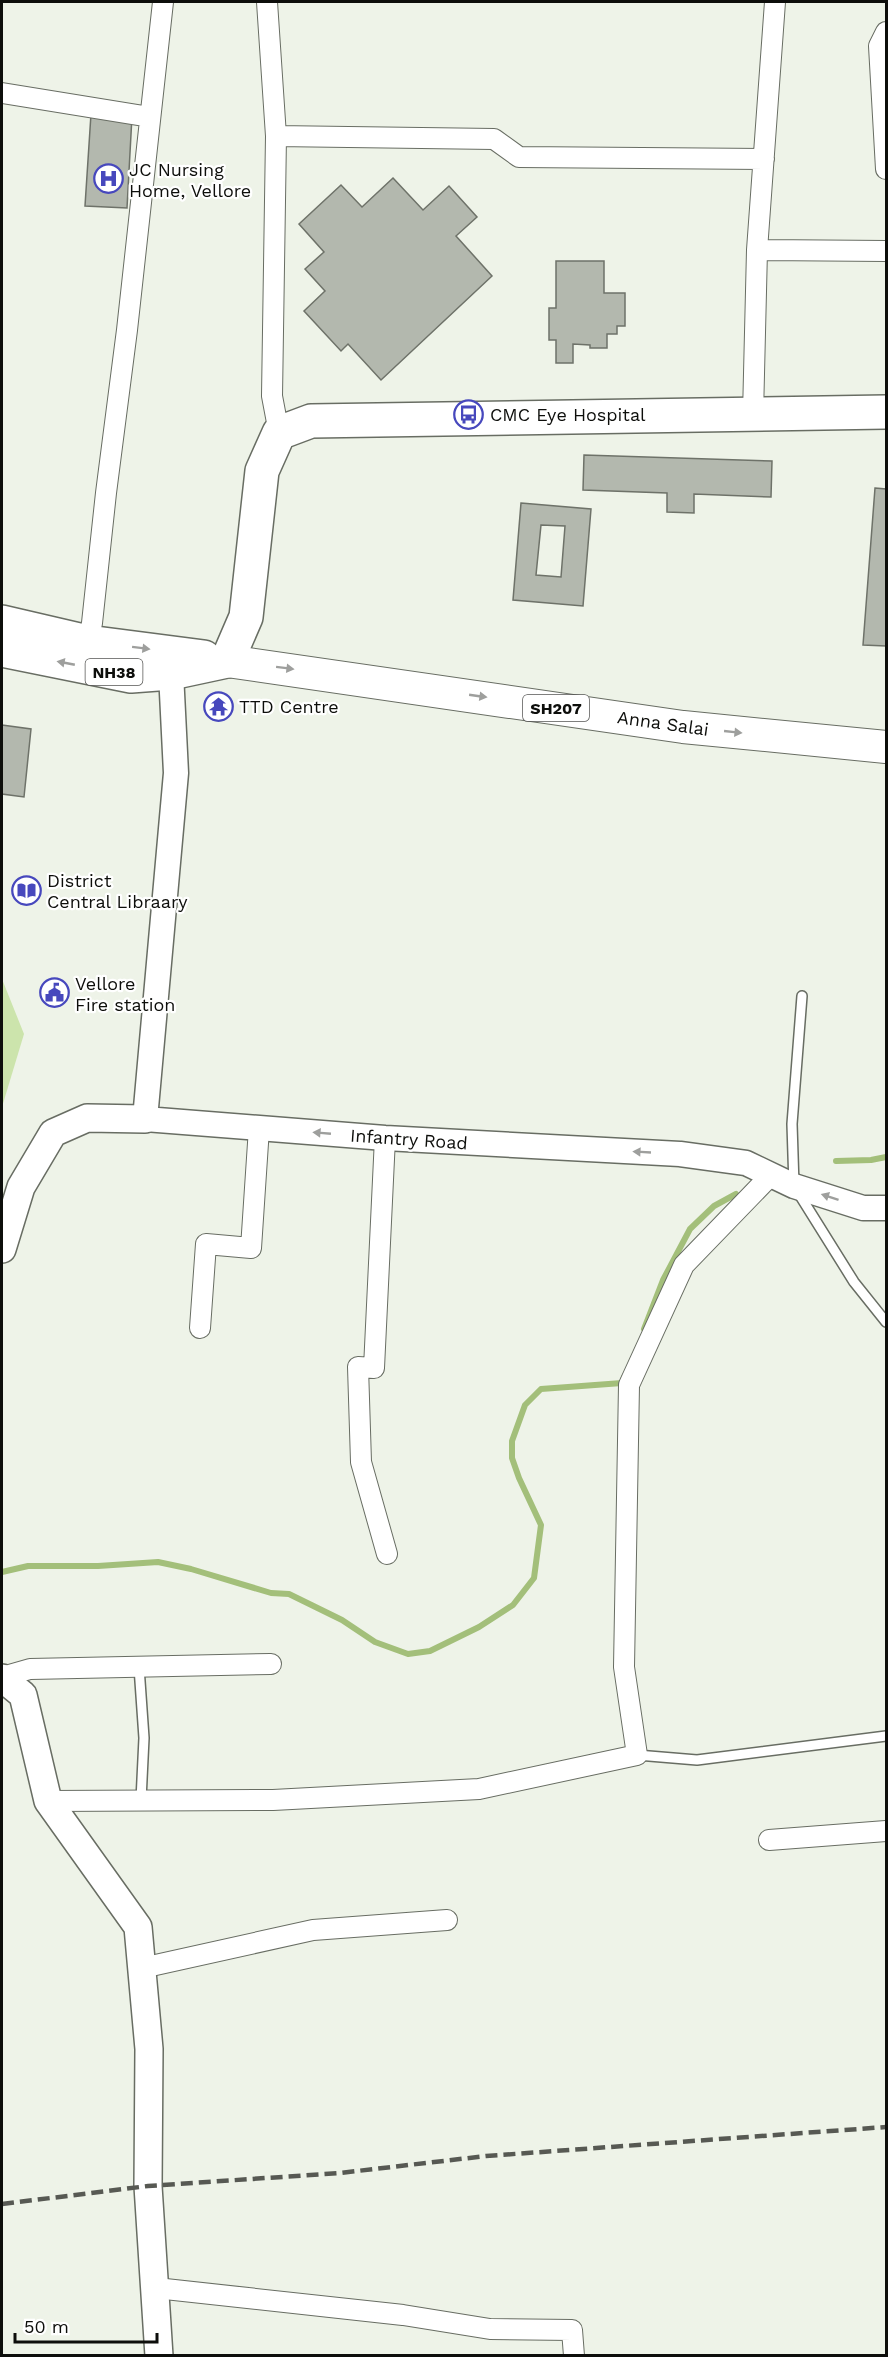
<svg xmlns="http://www.w3.org/2000/svg" width="888" height="2357" font-family="'Work Sans',sans-serif">
<style>
.green{fill:#cce4ac}
.lines{fill:none;stroke-linecap:round;stroke-linejoin:round}
.stream{stroke:#a3bf7a;stroke-width:6}
.building{fill:#b3b8ae;stroke:#6e7269;stroke-width:1.5;fill-rule:evenodd}
.service-casing{stroke:#686d63;stroke-width:12}
.minor-casing{stroke:#686d63;stroke-width:22}
.tertiary-casing{stroke:#686d63;stroke-width:27}
.secondary-casing{stroke:#686d63;stroke-width:30}
.primary-casing{stroke:#686d63;stroke-width:34}
.trunk-casing{stroke:#686d63;stroke-width:36}
.service{stroke:#fff;stroke-width:9}
.minor{stroke:#fff;stroke-width:20}
.tertiary{stroke:#fff;stroke-width:24}
.secondary{stroke:#fff;stroke-width:27}
.primary{stroke:#fff;stroke-width:32}
.trunk{stroke:#fff;stroke-width:33}
.rail{stroke:#575953;stroke-width:4.5;stroke-dasharray:12 6;stroke-linecap:butt}
.oneway{fill:#9e9f9d}
.labels{text-anchor:middle;dominant-baseline:central;stroke-width:4.5;stroke-linejoin:round;paint-order:stroke}
.shield{fill:#fff;stroke:#565654;stroke-width:1.5}
.shield-label{font-size:16px;font-weight:bold;fill:#0d0e0b}
.poi-label{font-size:18px;fill:#0d0e0b;stroke:#fff;text-anchor:start}
.street-label{font-size:18px;fill:#0d0e0b;stroke:#fff}
</style>
<rect width="100%" height="100%" fill="#eef3e8"/>
<path class="green" d="M2 979 24 1034 2 1107Z"/>
<g class="lines">
<path class="stream" d="M836 1161 871 1160 886 1157
M644 1329 663 1280 690 1229 714 1206 736 1194
M2 1572 28 1566H98L158 1562 191 1569 271 1593 289 1594 342 1620 375 1642 408 1654 430 1651 479 1627 513 1605 534 1578 541 1525 519 1478 512 1458V1441L525 1405 541 1389 622 1383 624 1377"/>
</g>
<path class="building" d="M91 114 132 116 127 208 85 206Z
M393 178 423 210 449 186 477 217 456 236 492 276 381 380 348 344 341 351 304 311 325 291 305 269 324 252 299 224 341 185 362 207Z
M556 261H604V293H625V326H617V334H607V348H590V345L573 344V363H556V340H549V308H556Z
M584 455 772 461 771 497 694 494V513L667 512V493L583 490Z
M875 488 886 489V646L863 645Z
M521 503 591 509 583 606 513 600ZM541 525 565 526 561 577 536 575Z
M2 725 31 729 24 797 2 794Z"/>
<g class="lines">
<defs>
<path id="service" d="M802 996 792 1124 794 1186 854 1282 886 1322
M139 1667 144 1738 141 1800
M637 1755 697 1760 886 1736"/>
<path id="minor" d="M267 2 276 136
M886 32 879 46 886 169
M2 93 150 117
M757 250 886 251
M753 415 757 250 775 2
M279 433 272 396 276 136 494 139 519 157 764 159
M88 642 92 623 106 493 127 330 163 2
M385 1138 374 1368 358 1367 361 1462 387 1554
M200 1328 206 1244 251 1248 259 1128
M2 1677 30 1669 271 1664
M48 1801 273 1800 479 1789 637 1755 624 1667 629 1385 684 1265 771 1175
M769 1840 886 1831
M142 1968 313 1930 447 1920
M156 2288 403 2315 490 2329 572 2330 574 2356"/>
<path id="tertiary" d="M171 673 176 773 145 1119 385 1138 680 1154 746 1163 794 1186 863 1208H886"/>
<path id="secondary" d="M2 1249 21 1187 53 1133 87 1118 145 1119
M2 1678 23 1695 48 1801 138 1927 149 2049 148 2186 159 2356"/>
<path id="primary" d="M227 661 683 727 886 747"/>
<path id="trunk" d="M2 622 88 642 204 657
M2 650 131 676 171 673 227 661
M227 661 246 617 262 471 279 433 311 421 886 412"/>
</defs>
<use href="#service" class="service-casing"/>
<use href="#minor" class="minor-casing"/>
<use href="#tertiary" class="tertiary-casing"/>
<use href="#secondary" class="secondary-casing"/>
<use href="#primary" class="primary-casing"/>
<use href="#trunk" class="trunk-casing"/>
<use href="#service" class="service"/>
<use href="#minor" class="minor"/>
<use href="#tertiary" class="tertiary"/>
<use href="#secondary" class="secondary"/>
<use href="#primary" class="primary"/>
<use href="#trunk" class="trunk"/>
<path class="rail" d="M2 2204 148 2186 340 2173 486 2156 886 2127"/>
</g>
<defs><path id="oneway-solid" d="M-6-.8H1V-3.2L6.5 0L1 3.2V.8H-6Z" transform="scale(1.5)"/></defs>
<g class="oneway">
<use href="#oneway-solid" transform="translate(141 648) rotate(7)"/>
<use href="#oneway-solid" transform="translate(66 663) rotate(-169)"/>
<use href="#oneway-solid" transform="translate(285 668) rotate(7)"/>
<use href="#oneway-solid" transform="translate(478 696) rotate(8)"/>
<use href="#oneway-solid" transform="translate(733 732) rotate(6)"/>
<use href="#oneway-solid" transform="translate(322 1133) rotate(-175)"/>
<use href="#oneway-solid" transform="translate(642 1152) rotate(-177)"/>
<use href="#oneway-solid" transform="translate(830 1197) rotate(-162)"/>
</g>
<defs>
<symbol id="hospital-ring" viewBox="-11 -11 22 22"><circle r="9.5" fill="#fff" stroke="#4748bd" stroke-width="1.5"/><path d="M-5-5h3v3.5h4V-5h3V5h-3V1.5h-4V5h-3Z" fill="#4748bd"/></symbol>
<symbol id="bus-ring" viewBox="-11 -11 22 22"><circle r="9.5" fill="#fff" stroke="#4748bd" stroke-width="1.5"/><path d="M-5-6H5V4H4V6H2V4H-2V6H-4V4H-5ZM-3.5-4V0h7V-4ZM-3.5 1.2v1.5H-2V1.2ZM2 1.2v1.5H3.5V1.2Z" fill="#4748bd"/></symbol>
<symbol id="temple-ring" viewBox="-11 -11 22 22"><circle r="9.5" fill="#fff" stroke="#4748bd" stroke-width="1.5"/><path d="M0-6L5-2H3V0L6.5 2.5H4V6H1.5V3h-3V6H-4V2.5H-6.5L-3 0V-2H-5Z" fill="#4748bd"/></symbol>
<symbol id="library-ring" viewBox="-11 -11 22 22"><circle r="9.5" fill="#fff" stroke="#4748bd" stroke-width="1.5"/><path d="M-6-4Q-3-5.5-.7-3.5V5Q-3 3-6 4ZM6-4Q3-5.5 .7-3.5V5Q3 3 6 4Z" fill="#4748bd"/></symbol>
<symbol id="civic-ring" viewBox="-11 -11 22 22"><circle r="9.5" fill="#fff" stroke="#4748bd" stroke-width="1.5"/><path d="M-.6-6.5H3V-4.5H.6V-3L4-1V1h2V6H-6V1h2V-1L-.6-3ZM-1.2 2.5V6h2.4V2.5Z" fill="#4748bd"/></symbol>
</defs>
<g fill-rule="evenodd">
<use href="#hospital-ring" x="92" y="162" width="33" height="33"/>
<use href="#bus-ring" x="452" y="398" width="33" height="33"/>
<use href="#temple-ring" x="202" y="690" width="33" height="33"/>
<use href="#library-ring" x="10" y="874" width="33" height="33"/>
<use href="#civic-ring" x="38" y="976" width="33" height="33"/>
</g>
<g class="labels">
<g class="shield">
<rect x="85.5" y="659" width="57" height="26" rx="4.5"/>
<rect x="523" y="695" width="66" height="26" rx="4.5"/>
</g>
<g class="shield-label">
<text x="114" y="672">NH38</text>
<text x="556" y="708">SH207</text>
</g>
<g class="poi-label">
<text x="129" y="169">JC Nursing<tspan x="129" dy="21">Home, Vellore</tspan></text>
<text x="490" y="414">CMC Eye Hospital</text>
<text x="239" y="706">TTD Centre</text>
<text x="47" y="880">District<tspan x="47" dy="21">Central Libraary</tspan></text>
<text x="75" y="983">Vellore<tspan x="75" dy="21">Fire station</tspan></text>
</g>
<g class="street-label">
<text transform="translate(663 723) rotate(8)">Anna Salai</text>
<text transform="translate(409 1139) rotate(4)">Infantry Road</text>
</g>
</g>
<rect width="888" height="2357" fill="none" stroke="#0d0e0b" stroke-width="6"/>
<path d="M15 2333v9h142v-9" fill="none" stroke="#0d0e0b" stroke-width="3"/>
<text x="24" y="2333" font-size="18" fill="#0d0e0b" stroke="#ffffff" stroke-width="4.5" paint-order="stroke">50 m</text>
</svg>
